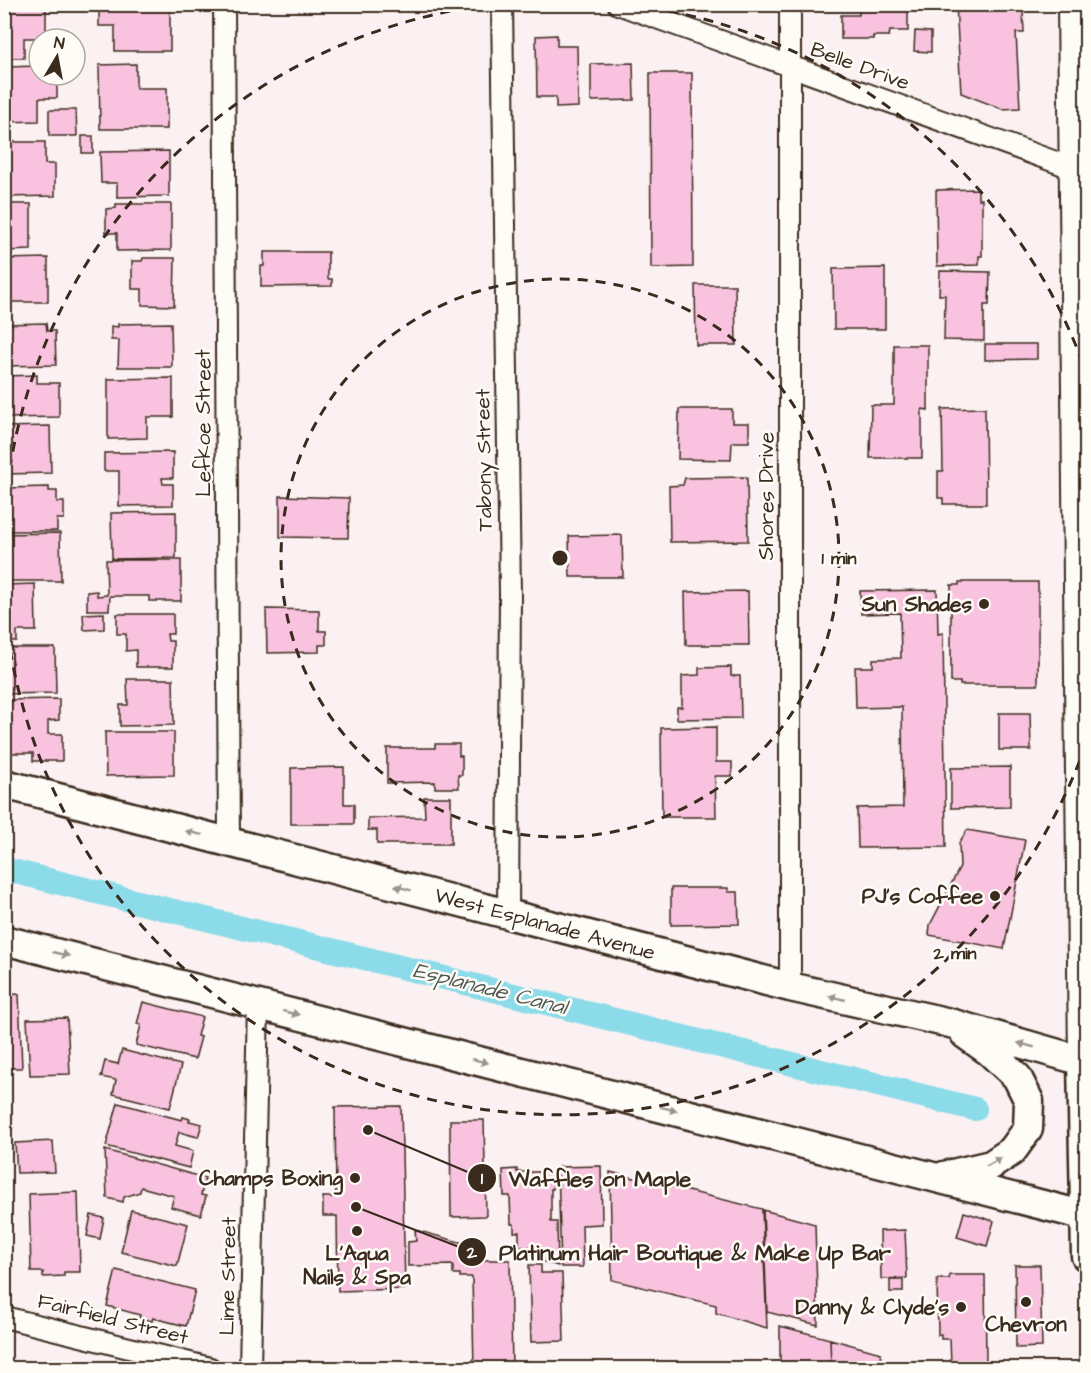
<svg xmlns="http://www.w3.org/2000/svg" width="1091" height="1373" font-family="'Architects Daughter',sans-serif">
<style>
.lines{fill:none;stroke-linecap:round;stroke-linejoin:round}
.canal{stroke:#8cdbe9;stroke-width:24}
.building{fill:#f9c3df;stroke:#3b2a1e;stroke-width:1.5}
.minor-casing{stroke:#3b2a1e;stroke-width:24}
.tertiary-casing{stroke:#3b2a1e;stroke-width:30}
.secondary-casing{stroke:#3b2a1e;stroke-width:33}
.minor{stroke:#fdfcf7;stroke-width:20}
.tertiary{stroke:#fdfcf7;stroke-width:26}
.secondary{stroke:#fdfcf7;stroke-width:28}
.oneway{fill:#9c938a}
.ring{fill:none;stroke:#3b2a1e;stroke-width:3;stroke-dasharray:10 8}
.poi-dot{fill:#3b2a1e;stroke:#fdfcf7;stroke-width:2}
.labels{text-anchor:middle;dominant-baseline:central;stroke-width:5;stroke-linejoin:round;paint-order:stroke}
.street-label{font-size:21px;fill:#3b2a1e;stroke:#fdfcf7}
.poi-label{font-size:21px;font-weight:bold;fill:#3b2a1e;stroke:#fdfcf7;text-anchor:end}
.water-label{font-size:22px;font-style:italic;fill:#4f5651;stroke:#fdfcf7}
.centre{fill:#3b2a1e;stroke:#fdfcf7;stroke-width:3}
.ring-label{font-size:18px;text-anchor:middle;font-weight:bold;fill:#3b2a1e;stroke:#fdfcf7;stroke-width:5;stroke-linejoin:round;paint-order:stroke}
.leader{fill:none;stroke:#3b2a1e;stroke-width:2}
.callout-dot{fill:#3b2a1e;stroke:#fdfcf7;stroke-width:2}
.mark-label{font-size:18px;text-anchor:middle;font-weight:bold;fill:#fff}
.callout-label{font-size:22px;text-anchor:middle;font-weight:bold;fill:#3b2a1e;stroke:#fdfcf7;stroke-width:5;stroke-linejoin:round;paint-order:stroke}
</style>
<rect width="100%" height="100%" fill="#fcf1f2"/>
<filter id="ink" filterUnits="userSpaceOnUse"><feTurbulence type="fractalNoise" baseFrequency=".0167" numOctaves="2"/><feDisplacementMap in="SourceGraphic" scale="12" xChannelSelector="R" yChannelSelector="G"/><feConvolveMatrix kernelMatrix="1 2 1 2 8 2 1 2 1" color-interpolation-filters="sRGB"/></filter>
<g filter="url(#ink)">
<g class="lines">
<path class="canal" d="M4 869 975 1109"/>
</g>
<path class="building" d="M4 4H46V38H24V58H4Z
M99 4H170V51H115V26H99Z
M859 4H908V31H890L889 36H873V39H841V15H859Z
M956 4H1014V10L1023 9 1024 33H1016L1020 108 1002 109 961 93Z
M915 31 931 32V52L914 51Z
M557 35V46H577L578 107 556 108V97H537L536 36Z
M633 63 634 100 591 101V64Z
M136 64V88H167V129H100L99 65Z
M39 66V75H57V98H39V121L4 122V67Z
M650 73H692L693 267 651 268Z
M49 110H76L77 136H49Z
M82 136H93V153H82Z
M4 142H45V164H55V196L4 197Z
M169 151V196L117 197V183H101L100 152Z
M978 189V199H982V256H979V265L937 266 936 190Z
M4 204H31V250L4 251Z
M116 204H171V250L117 251V233H106V209L116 208Z
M264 252H328V279H332V286L261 287V266H264Z
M48 258V302H4V259Z
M143 258H175L174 306 142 305V289H132V261H142Z
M885 268V329H834L833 269Z
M940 271 990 272 989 305H984V341L944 340 945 295H939Z
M695 285H735L736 345H696Z
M46 323 47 331H55L56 365 4 366V324Z
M171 323 172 367H118L119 340H111V326L118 327V324Z
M985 344H1037V359L985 360Z
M894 345H928V410L922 409V458H870L871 405H894Z
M37 375V383H59V417L4 418V376Z
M173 378V417H147V438L108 439V379Z
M985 408 986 504H943V498H938V471H943L942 409Z
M679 409H732V423H749V442H732L731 460 678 459Z
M50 426 51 473 4 474V427Z
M173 452V478H162L163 484H173V505L119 506V471H104V453Z
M747 477 748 541 670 542 669 486 683 485 685 478Z
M49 487V491H57V502H64V519H57V531H6V518H4L5 488Z
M280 496 349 498 348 538 280 537Z
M176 512V558L112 559 111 513Z
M60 533 61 581H4V534Z
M622 535 623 577H570L569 536Z
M106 560H181V601H149V596H110L109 610H87V592L97 591V596L107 595Z
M959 582H1038V685H960V682H951V585H959Z
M35 584 36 631H17V642H4V585Z
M937 590 938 634 943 633 946 847 858 848 857 808 903 807 902 707 856 708 855 667H873V659L901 658 900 613 861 614 860 591Z
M748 591 749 645H686L685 592Z
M266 609 319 610V631H326V645H319V652L267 653Z
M104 613V629L84 630 83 614Z
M117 614H173V634H167L168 641H173V667H136V650L126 651V634H117Z
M4 648H55L56 693 4 694Z
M731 667V676H740L741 718 677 719V707H682V676L699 675V668Z
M127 679H173L174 725 120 726V705H128Z
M59 699V720L48 721V734H62V761H33V753H8V741H4V700Z
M999 713H1030L1031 750H999Z
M716 727V762H732V776H715L716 817H662L661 728Z
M105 732H174V775L106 776Z
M435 744H459V756H462V775H458L459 788H435V782L387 783V748H435Z
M344 767V804H354V824H291V768Z
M1010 767V807L951 808V768Z
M424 797H451V844H377V830H368V818L425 817Z
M967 830 1025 840 1004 949 929 935 930 925 960 867 959 843Z
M671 888H728V892H738L739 924 671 925Z
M19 994 22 1068H4V995Z
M143 1002 202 1017 197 1036 201 1037 195 1059 136 1045 141 1025 137 1024Z
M67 1018 70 1074 30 1075 27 1019Z
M122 1050 181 1065 170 1108 113 1094 116 1080 101 1077 105 1061 118 1064Z
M118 1103 182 1120 183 1117 190 1119 189 1121 202 1124 198 1137 179 1132 175 1146 193 1151 189 1168 106 1146Z
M401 1106 405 1289 338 1291 337 1216H323V1197H336L335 1107Z
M450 1120H484L486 1216 451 1217Z
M53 1141 55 1172 17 1173 15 1143Z
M105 1150 205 1178 201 1195 206 1196 201 1215 171 1207 174 1196 141 1187 140 1192 124 1197 123 1202 107 1198Z
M601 1166 602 1224 582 1225 583 1267H561L558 1167Z
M517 1169V1172H553V1189H551V1222H557L558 1266 538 1260V1247H519V1232H514V1224H511L510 1196H504L503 1170Z
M610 1172 762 1209 767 1328 716 1313V1305L612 1280Z
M78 1192 80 1272H64V1276L43 1277V1272H31L29 1194Z
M131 1210 188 1224 177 1266 121 1252Z
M763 1210 815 1224 818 1325 767 1312Z
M964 1212 994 1221 987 1246 957 1237Z
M91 1215 104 1218 100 1239 87 1236Z
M415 1230 482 1248 483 1260H510L512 1368H474L472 1277H460V1274H453V1265L408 1266V1242L416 1241Z
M905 1230 907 1278 881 1279 880 1231Z
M529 1265H541V1273H562L564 1341 531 1342Z
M1015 1265H1040L1042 1347 1016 1348Z
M116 1270 195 1290 186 1326 153 1318 152 1321 139 1318 140 1315 107 1306Z
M950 1275H985L986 1363H951L950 1339H941V1334L938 1335 937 1279H949Z
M890 1280H903V1292H890Z
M780 1326 830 1339 831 1368H780Z
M830 1339 881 1353V1368H831Z"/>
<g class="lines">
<defs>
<path id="minor" d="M224 4 229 842
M502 4 510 594 508 915
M618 4 1086 173
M790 987V4
M4 1317 210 1368
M250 1368 258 1004"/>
<path id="tertiary" d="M1071 4 1082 1061"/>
<path id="secondary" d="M4 784 790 987 950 1023 1086 1062
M4 940 1086 1216
M1082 1061 1086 1256
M944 1176 991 1165 1012 1151 1028 1129 1029 1101 1017 1077 989 1051 965 1034"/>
</defs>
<use href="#minor" class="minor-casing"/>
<use href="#tertiary" class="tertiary-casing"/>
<use href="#secondary" class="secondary-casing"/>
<use href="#minor" class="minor"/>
<use href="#tertiary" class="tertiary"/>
<use href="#secondary" class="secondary"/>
</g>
<defs><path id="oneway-solid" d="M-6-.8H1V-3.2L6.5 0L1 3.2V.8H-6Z" transform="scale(1.5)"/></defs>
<g class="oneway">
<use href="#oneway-solid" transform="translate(194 833) rotate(-166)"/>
<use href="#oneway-solid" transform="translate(403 888) rotate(-165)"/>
<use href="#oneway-solid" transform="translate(61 954) rotate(14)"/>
<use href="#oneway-solid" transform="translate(837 998) rotate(-167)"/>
<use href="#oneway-solid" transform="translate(291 1013) rotate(14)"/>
<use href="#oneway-solid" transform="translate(1026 1045) rotate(-165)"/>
<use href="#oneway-solid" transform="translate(480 1061) rotate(14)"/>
<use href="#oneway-solid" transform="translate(669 1109) rotate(14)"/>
<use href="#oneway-solid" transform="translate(994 1162) rotate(-29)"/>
</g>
</g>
<g class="ring">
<circle cx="560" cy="558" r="279"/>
<path d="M1086 744A558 558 0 0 1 5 611M5 505A558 558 0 0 1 487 5M633 5A558 558 0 0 1 1086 372"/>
</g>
<g class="poi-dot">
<circle cx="984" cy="604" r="6"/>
<circle cx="995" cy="896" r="6"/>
<circle cx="355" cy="1178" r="6"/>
<circle cx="357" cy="1231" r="6"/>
<circle cx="1026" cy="1302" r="6"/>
<circle cx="961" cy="1307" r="6"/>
</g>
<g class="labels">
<g class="street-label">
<text transform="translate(860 66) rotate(20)">Belle Drive</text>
<text transform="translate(203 423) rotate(-90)">Lefkoe Street</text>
<text transform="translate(484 460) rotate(-91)">Tabony Street</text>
<text transform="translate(766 496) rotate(-90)">Shores Drive</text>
<text transform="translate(545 924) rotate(15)">West Esplanade Avenue</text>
<text transform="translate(228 1276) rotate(-89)">Lime Street</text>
<text transform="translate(113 1319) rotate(14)">Fairfield Street</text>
</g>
<g class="poi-label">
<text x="972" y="604">Sun Shades</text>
<text x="983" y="896">PJ's Coffee</text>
<text x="343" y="1178">Champs Boxing</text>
<text x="357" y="1253" text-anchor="middle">L'Aqua<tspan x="357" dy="24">Nails &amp; Spa</tspan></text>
<text x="949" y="1307">Danny &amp; Clyde's</text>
<text x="1026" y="1324" text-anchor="middle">Chevron</text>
</g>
<g class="water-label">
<text transform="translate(490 989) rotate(14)">Esplanade Canal</text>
</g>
</g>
<circle cx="560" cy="558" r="9" class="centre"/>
<g class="ring-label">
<text x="839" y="564">1 min</text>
<text x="955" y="959">2 min</text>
</g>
<path class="leader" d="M368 1130L482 1178M356 1207L472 1252"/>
<g class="callout-dot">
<circle cx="368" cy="1130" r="6"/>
<circle cx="356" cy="1207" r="6"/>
<circle cx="482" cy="1178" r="15"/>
<circle cx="472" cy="1252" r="15"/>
</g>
<g class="mark-label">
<text x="482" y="1184">1</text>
<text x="472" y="1258">2</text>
</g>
<g class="callout-label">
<text x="600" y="1186">Waffles on Maple</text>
<text x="695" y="1260">Platinum Hair Boutique &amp; Make Up Bar</text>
</g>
<rect width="1091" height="1373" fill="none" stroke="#fdfcf7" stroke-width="24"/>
<rect x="12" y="12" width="1067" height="1349" fill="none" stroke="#3b2a1e" stroke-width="2" filter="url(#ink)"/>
<g transform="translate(57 57) rotate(10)"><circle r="28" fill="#fdfcf7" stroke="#afa8a0" stroke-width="1.5"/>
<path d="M0-4.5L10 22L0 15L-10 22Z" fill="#3b2a1e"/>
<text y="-9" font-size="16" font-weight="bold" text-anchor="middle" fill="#3b2a1e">N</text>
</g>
</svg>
